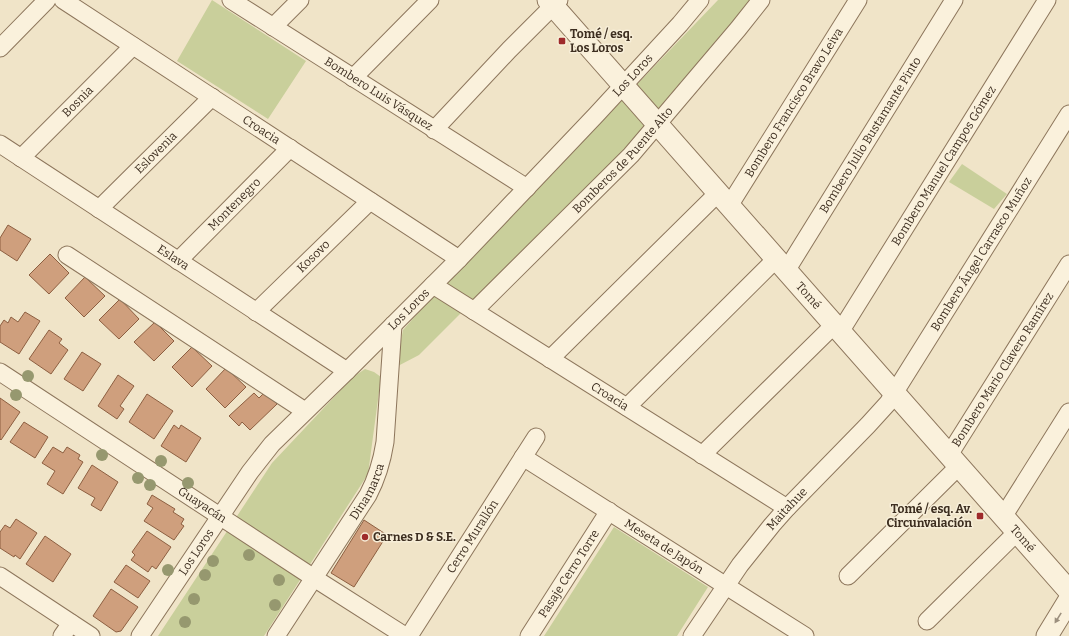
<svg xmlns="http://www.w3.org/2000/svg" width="1069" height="636" font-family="Bitter,serif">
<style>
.green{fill:#c9cf9b}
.building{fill:#cf9f7d;stroke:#8d5f41}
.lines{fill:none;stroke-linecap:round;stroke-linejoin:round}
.minor-casing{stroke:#8d765c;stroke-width:19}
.tertiary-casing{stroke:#8d765c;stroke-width:23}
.minor{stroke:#faf1dc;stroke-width:17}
.tertiary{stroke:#faf1dc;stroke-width:21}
.tree{fill:#96986f}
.oneway{fill:#9c907e}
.poi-dot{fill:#9e2a2b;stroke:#f7eed8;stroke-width:1.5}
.labels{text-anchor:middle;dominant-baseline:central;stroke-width:3;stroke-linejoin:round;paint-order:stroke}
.poi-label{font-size:12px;font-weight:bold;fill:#3d2e20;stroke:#f7eed8;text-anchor:start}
.street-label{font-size:12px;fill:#3d2e20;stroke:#f7eed8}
</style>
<rect width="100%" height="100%" fill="#f0e4c8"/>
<path class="green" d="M212 0 306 61 268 119 177 61Z
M718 0H751L667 107 419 355 396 367 403 330 426 304Z
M962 164 1007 194 994 209 949 182Z
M365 369 374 372 381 377 368 474 264 636H158L272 463 353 377Z
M614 527 708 587 677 636H544Z"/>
<path class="building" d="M8 225 31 239 17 261 0 250V238Z
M50 254 69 273 49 294 29 275Z
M85 277 105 296 84 317 65 298Z
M120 299 139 319 119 339 99 320Z
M25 312 40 321 19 354 0 342V326L4 320 8 323 11 317 18 322Z
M155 322 174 341 154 361 134 342Z
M49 330 62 339 59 343 68 350 51 374 29 359Z
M192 347 212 366 192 387 172 367Z
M82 352 101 364 83 391 64 379Z
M226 368 246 387 225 408 206 389Z
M118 375 134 386 120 406 124 409 117 419 98 406Z
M265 392 277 404 250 430 242 422 239 426 229 416 254 393 259 398Z
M147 394 173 411 154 439 129 422Z
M0 398 20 412 1 440 0 439Z
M24 422 48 437 35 458 10 442Z
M174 425 179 429 181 425 201 438 186 462 161 446Z
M53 447 63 453 67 447 80 455 78 459 83 462 63 494 47 484 55 471 42 463Z
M92 465 118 482 101 511 91 505 95 498 78 488Z
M152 495 175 509 173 512 184 519 181 524 184 526 174 540 144 521 153 508 147 504Z
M16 519 37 533 20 559 15 555 14 557 0 548V532L5 525 10 528Z
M364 520 387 535 354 587 331 573Z
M147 531 171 547 156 569 152 566 148 572 131 560 135 555 132 552Z
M45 536 71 554 53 582 26 564Z
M126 565 150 581 138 598 114 582Z
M111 589 138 607 121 631 116 632 93 616Z"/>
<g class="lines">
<defs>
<g id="minor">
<path id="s1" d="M63 0 459 259"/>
<path id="s2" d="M231 0 527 188"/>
<path d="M273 27 300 0"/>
<path d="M0 48 47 0"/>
<path d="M353 78 430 0"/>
<path d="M434 130 509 50 559 0"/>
<path id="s3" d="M0 144 347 371"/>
<path id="s4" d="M21 158 133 46"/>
<path id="s5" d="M729 206 858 0"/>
<path id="s6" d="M99 209 212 97"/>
<path d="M67 255 305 411"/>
<path id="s7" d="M178 261 290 148"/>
<path id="s8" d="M786 271 954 0"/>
<path id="s9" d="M433 285 787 508"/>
<path id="s10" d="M474 311 631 155 738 29 761 0"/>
<path id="s11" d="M256 312 370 201"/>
<path id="s12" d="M840 332 1047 0"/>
<path d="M550 359 718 193"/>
<path id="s13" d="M0 372 314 578 405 636"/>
<path d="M627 407 776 259"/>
<path d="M702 455 834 325"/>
<path id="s14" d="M949 455 1069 264"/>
<path id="s15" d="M523 457 805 636"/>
<path d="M1003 517 1069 412"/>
<path d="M0 576 91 636"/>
<path d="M848 576 959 466"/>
<path d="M927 621 1017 532"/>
<path d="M62 636 71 623"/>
<path id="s16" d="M140 636 250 472 272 444 347 371 459 259 596 115 680 24 700 0"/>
<path id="s17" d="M276 636 368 495C377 478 382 461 385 442L393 325"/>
<path id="s18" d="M409 636 536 437"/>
<path id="s19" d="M529 636 609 511"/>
<path id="s20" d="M692 636 740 565 772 525 787 508 868 425 888 403 1069 114"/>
</g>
<g id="tertiary">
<path id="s21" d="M548 0 1069 591"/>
<path d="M1047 636 1069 600"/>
</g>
</defs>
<use href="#minor" class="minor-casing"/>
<use href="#tertiary" class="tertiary-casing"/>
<use href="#minor" class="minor"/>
<use href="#tertiary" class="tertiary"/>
</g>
<g class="tree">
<circle cx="28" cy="376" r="6"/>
<circle cx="16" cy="395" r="6"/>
<circle cx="102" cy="455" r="6"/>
<circle cx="161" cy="461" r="6"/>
<circle cx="138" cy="478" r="6"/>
<circle cx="188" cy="483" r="6"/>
<circle cx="150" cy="485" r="6"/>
<circle cx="249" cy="555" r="6"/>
<circle cx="213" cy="561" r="6"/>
<circle cx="168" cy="570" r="6"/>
<circle cx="205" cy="575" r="6"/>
<circle cx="279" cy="580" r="6"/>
<circle cx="194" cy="599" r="6"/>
<circle cx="275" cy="605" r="6"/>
<circle cx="185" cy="622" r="6"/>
</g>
<defs><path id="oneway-solid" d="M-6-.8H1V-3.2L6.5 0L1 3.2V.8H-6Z"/></defs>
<use class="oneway" href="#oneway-solid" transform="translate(1058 618) rotate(122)"/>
<g class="poi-dot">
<rect x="558" y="37" width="8" height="8" rx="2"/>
<rect x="976" y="512" width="8" height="8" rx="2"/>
<circle cx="365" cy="537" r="4"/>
</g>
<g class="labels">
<g class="poi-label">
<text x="570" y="34">Tomé / esq.<tspan x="570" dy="14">Los Loros</tspan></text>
<text x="972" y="509" text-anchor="end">Tomé / esq. Av.<tspan x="972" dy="14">Circunvalación</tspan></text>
<text x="373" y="537">Carnes D &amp; S.E.</text>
</g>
<g class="street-label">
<text stroke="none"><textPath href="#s16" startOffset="749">Los Loros</textPath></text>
<text stroke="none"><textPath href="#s2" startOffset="175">Bombero Luis Vásquez</textPath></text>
<text stroke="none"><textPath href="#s4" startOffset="80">Bosnia</textPath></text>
<text stroke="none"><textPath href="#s5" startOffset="122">Bombero Francisco Bravo Leiva</textPath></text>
<text stroke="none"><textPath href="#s1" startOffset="237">Croacia</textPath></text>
<text stroke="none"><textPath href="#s8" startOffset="160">Bombero Julio Bustamante Pinto</textPath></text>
<text stroke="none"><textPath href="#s6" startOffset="80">Eslovenia</textPath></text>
<text stroke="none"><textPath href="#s10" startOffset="212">Bomberos de Puente Alto</textPath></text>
<text stroke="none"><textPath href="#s12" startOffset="196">Bombero Manuel Campos Gómez</textPath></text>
<text stroke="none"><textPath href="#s7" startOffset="80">Montenegro</textPath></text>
<text stroke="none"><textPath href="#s20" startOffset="481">Bombero Ángel Carrasco Muñoz</textPath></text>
<text stroke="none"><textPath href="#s11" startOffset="80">Kosovo</textPath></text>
<text stroke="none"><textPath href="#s3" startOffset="207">Eslava</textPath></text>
<text stroke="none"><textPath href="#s21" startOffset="394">Tomé</textPath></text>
<text stroke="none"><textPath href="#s16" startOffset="425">Los Loros</textPath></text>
<text stroke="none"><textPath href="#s14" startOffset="101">Bombero Mario Clavero Ramírez</textPath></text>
<text stroke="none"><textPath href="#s9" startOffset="209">Croacia</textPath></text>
<text stroke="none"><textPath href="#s17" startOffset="171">Dinamarca</textPath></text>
<text stroke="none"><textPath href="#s13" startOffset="242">Guayacán</textPath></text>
<text stroke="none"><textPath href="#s20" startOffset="159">Maitahue</textPath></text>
<text stroke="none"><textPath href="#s18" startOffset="118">Cerro Murallón</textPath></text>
<text stroke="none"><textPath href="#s21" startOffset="718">Tomé</textPath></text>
<text stroke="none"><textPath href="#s15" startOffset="167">Meseta de Japón</textPath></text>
<text stroke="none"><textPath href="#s16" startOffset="101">Los Loros</textPath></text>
<text stroke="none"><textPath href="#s19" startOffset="74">Pasaje Cerro Torre</textPath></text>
</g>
</g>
</svg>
